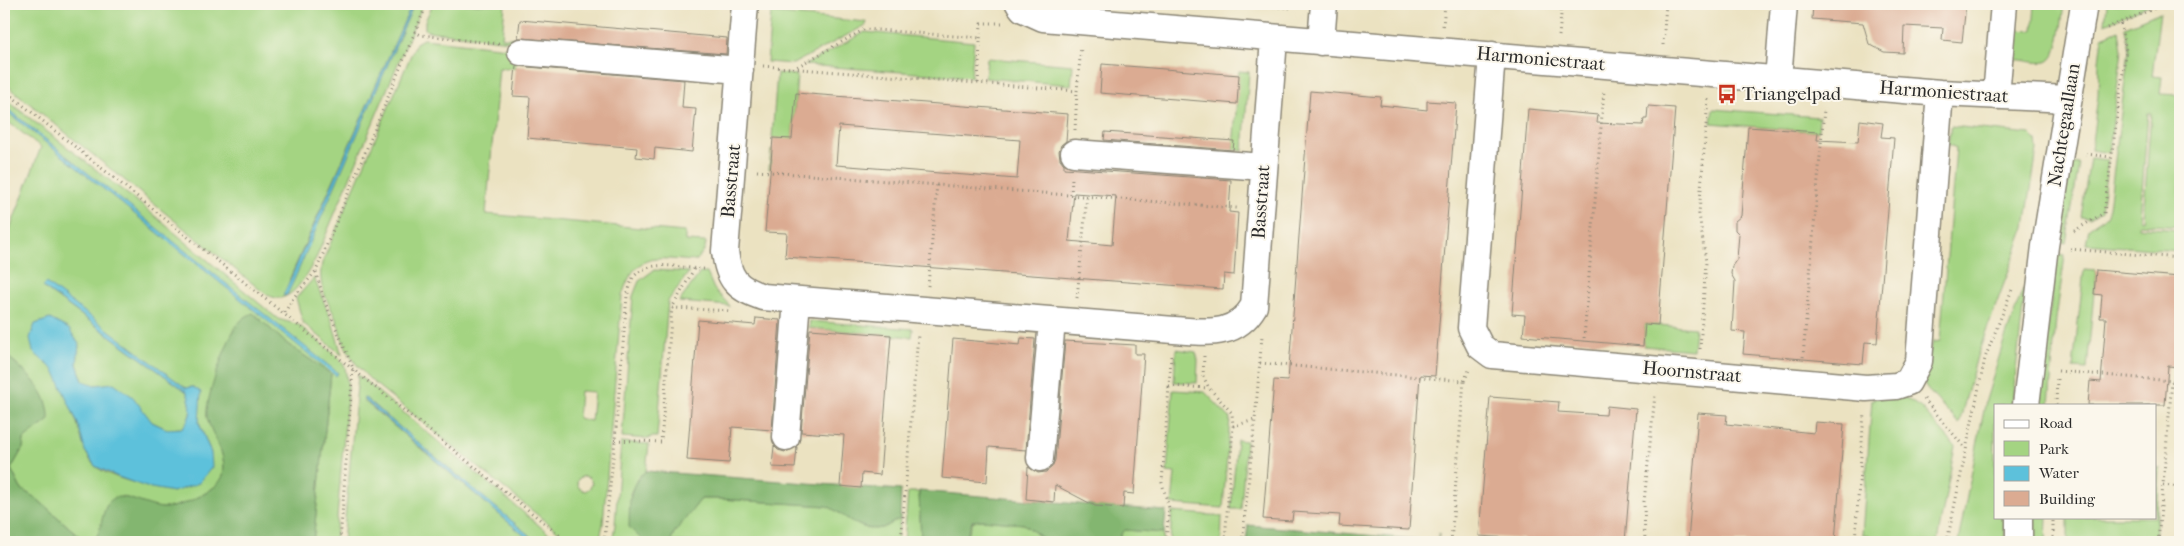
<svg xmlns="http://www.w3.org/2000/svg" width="2184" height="546" font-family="'IM FELL French Canon',serif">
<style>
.green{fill:#a4d482;stroke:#688056;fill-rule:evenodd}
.forest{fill:#83b670;stroke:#57704e}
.water{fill:#5dc1db;stroke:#447683}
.building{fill:#dbab92;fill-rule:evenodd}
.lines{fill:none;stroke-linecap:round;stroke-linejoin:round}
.minor-casing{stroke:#8b8676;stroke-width:29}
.path{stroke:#8b8676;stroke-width:3;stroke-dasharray:1 4;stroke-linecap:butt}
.minor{stroke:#fff;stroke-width:26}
.labels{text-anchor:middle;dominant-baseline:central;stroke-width:4;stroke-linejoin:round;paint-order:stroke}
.street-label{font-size:19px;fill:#2b2b2b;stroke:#fbf7ec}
.poi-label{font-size:19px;fill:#2b2b2b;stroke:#fbf7ec;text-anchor:start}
</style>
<rect width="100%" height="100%" fill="#fbf7ec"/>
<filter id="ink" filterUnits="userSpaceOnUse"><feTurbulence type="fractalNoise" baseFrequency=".02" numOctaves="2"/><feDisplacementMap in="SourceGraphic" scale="10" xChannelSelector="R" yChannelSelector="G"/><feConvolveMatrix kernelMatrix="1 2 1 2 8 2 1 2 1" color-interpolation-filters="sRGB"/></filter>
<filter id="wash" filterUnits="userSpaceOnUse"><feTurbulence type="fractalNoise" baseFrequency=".0096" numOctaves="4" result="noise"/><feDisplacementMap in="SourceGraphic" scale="20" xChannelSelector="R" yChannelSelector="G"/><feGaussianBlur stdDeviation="1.12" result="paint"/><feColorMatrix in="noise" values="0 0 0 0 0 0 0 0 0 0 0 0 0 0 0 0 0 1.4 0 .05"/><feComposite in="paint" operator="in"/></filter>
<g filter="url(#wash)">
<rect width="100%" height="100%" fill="#ebe2c1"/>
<path class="green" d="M4 4H412L290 278 287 295 414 4H423L317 256C310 269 295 299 278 298 267 298 255 285 247 279L4 83Z
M433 4H505L502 38H518L517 42 427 31 425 29V21Z
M2035 4H2064C2062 16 2060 59 2046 62 2038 64 2023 60 2014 59L2016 30 2033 31Z
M2107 4H2151L2105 24Z
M2160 12 2152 76 2162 77 2160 94 2180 95V227L2139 224V227L2180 230V251L2086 244 2089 228 2108 215 2129 50 2125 27ZM2148 113H2151L2143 220 2140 219Z
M771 13 867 22 866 25 793 64 767 62Z
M2119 30 2122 50 2109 153 2091 150 2098 96 2099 61 2102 37Z
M865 32 974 42 971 77 805 65Z
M423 39 517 49 515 68H499L486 214 685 232V241L706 242 705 249 696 261C657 259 636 249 622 296L603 524 599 542H571L373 382C360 370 350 358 343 341 340 334 339 326 336 319 327 299 317 286 322 263L416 43ZM580 391 594 392 591 421 578 418ZM584 476 590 478 592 484 590 488 585 491 579 488 577 482 579 478Z
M987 58 1073 65 1071 85 985 78Z
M1239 71 1249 72 1243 151 1233 149Z
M777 73 797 75 790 170 769 169 771 150 779 151 780 139 772 138Z
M4 98 144 207 278 319 299 325 339 358 345 367 348 387 335 542H313L331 374 286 343 253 313 207 416C213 432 228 458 223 476 219 490 178 509 163 508 149 507 136 502 122 496L102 521 100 534 94 540 79 536 37 499 21 489 11 469 23 448 24 439 48 420C51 391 23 370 4 353V245L41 147 4 119V109L337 375 4 106ZM44 288 186 388 194 387 199 423 211 453 173 492C154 488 107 478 94 465 83 453 82 437 77 423 65 389 49 357 35 324L50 319 79 344 77 364 83 381 95 385 114 384 152 422 167 429 182 428C193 416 192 407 187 392Z
M1713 109 1819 117 1818 132 1711 123Z
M1951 126 2030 134 2036 140 2037 150 2025 227 1977 356 1959 424 1927 389 1921 379 1933 342 1940 341 1956 148 1948 144Z
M2090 158 2108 160 2101 211 2090 218 2081 217Z
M2070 163 2079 164 2066 243 2059 241Z
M2057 254 2065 256 2056 319 2049 405H2038Z
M2084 269 2096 270 2087 369 2073 368Z
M654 270 689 272 668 301 657 437H650L649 439 622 437 633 296 639 281Z
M700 273H707L714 289 730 306 679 302Z
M314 278 332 321 342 355 303 323 296 298Z
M2023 289 2025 290 2012 405H1995V517H2005V542H1958L1986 400 2003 344Z
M810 321 913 329 912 337 809 328Z
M1645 324 1695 328 1693 350 1643 346Z
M1176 349 1196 352 1198 360 1197 383 1174 382Z
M358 375 559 542H537L365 398 363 400 532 542H343Z
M1173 390 1205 392 1230 418 1223 508 1172 504 1175 473 1167 472Z
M1901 395 1921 408 1955 446 1937 542H1869V536L1862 535 1872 399Z
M1237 440 1246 441 1241 509H1231Z
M621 442 649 444 646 471 638 477 630 494 638 535 644 542H612L615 525Z
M2155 468H2160L2155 542H2068V517H2155Z
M908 492H919L921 542H904Z
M701 499H720L827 506C845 514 859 533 882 528 887 527 894 521 900 519L897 542H670L674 533Z
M1172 512 1222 516 1221 542H1170Z
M2031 517H2047L2046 542H2030Z
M983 520 1024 524 1047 542H965L973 521Z
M1125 530 1164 533 1163 542H1121V534Z"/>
<path class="forest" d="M253 313 286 343 331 374 313 542H4V353C23 370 51 391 49 420L24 439 23 448 11 469 21 489 37 499 79 536 94 540C104 530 100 503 115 498 125 493 151 509 166 508 181 507 220 490 223 475 228 453 211 436 207 417 204 402 226 344 234 330 238 322 245 316 253 313Z
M646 471 901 490 900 519C894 521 887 527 882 528 859 533 845 514 827 506L720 499H701L674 533 670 542H644L629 527C630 505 627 485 646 471Z
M919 491 1166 511 1164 533 1125 530 1121 534V542H1047L1024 524 983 520 972 521 965 542H921Z
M1248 525 1437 541 1439 533 1438 542H1246Z"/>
<path class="water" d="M412 4H414L294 280 287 295 283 296Z
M4 106 338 373 336 376 4 109Z
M46 283 186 388 193 387 201 392 199 423 211 453 212 467 199 483 173 492 146 487 118 477 95 466 85 451 78 424 54 370 33 352 30 338 35 324 50 319 69 329 79 344 77 364 83 381 95 385 114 383 133 397 152 422 167 429 182 428C193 416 192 407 187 392L43 287Z
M365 398 537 542H532L363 399Z"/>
<g id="blocks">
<path class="building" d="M1813 4H1966L1962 42 1942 40 1943 28 1904 26 1903 53 1884 52 1869 44 1863 23 1812 19Z
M520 20 727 38 726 54 518 38Z
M1102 64 1239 75 1237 104 1100 93Z
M516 66 684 80 682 108 696 109 692 152 655 148 654 159 636 157 637 148 527 138 530 97 513 96Z
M1310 91 1381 97 1380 105 1427 110V101L1456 103 1435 376 1420 375 1409 530 1339 526 1340 515 1293 512 1292 521 1263 519 1274 380 1288 381Z
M796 93 1068 114 1066 141 1061 145 1059 151 1060 159 1064 164V168L1231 180 1229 212 1238 213 1234 275 1224 274 1223 289 785 257 787 233 765 232 773 138 792 139ZM839 126 1020 140 1017 179 836 165ZM1074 193 1116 196 1112 245 1069 241Z
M1648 106 1675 108 1658 325 1645 324 1643 346 1523 336 1525 315 1512 314 1528 109 1598 115 1597 123 1643 125 1644 119H1647Z
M1860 120 1883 123 1881 137 1894 138 1877 343 1865 342 1863 364 1743 354 1745 332 1732 331 1735 281 1731 274 1732 266 1737 259 1739 234 1735 230V221L1741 216 1748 127 1818 132 1817 140 1858 142Z
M1105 132 1234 141 1233 150 1104 140Z
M2096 270 2180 277V367L2168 366 2165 405H2088L2090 381 2101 382 2106 318H2100L2102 295 2094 294Z
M756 318 780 320 772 430 732 427 729 463 687 460 698 320 755 325Z
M810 329 891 335 880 475 862 473 861 488 840 486 844 435 801 432Z
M1021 338 1035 339 1026 450 989 447 987 482 942 478 953 339 1020 345Z
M1065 341 1135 345V354H1144L1134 494 1124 493 1123 508 1095 506 1055 485 1054 502 1026 499 1028 467 1038 473 1046 472 1052 467 1055 460Z
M1490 397 1559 402 1558 412 1606 415 1607 406 1636 409 1625 542H1523L1524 539 1479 536Z
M1698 413 1727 415 1726 424 1814 433 1815 422 1844 424 1835 542H1688Z
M774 446 778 450 785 452 797 447 795 468 772 467Z"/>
</g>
</g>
<g filter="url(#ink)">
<use href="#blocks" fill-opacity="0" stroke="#8b8676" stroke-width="1"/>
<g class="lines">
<defs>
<path id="minor" d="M745 4 725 251C728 279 737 289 763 297L1174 330C1206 332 1235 338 1254 306L1274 39
M1019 4 1023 9 1043 18 1940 93 2068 99
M1321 42 1324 4
M521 52 740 70
M1492 55 1471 328 1480 346 1492 355 1866 388 1896 386 1908 382 1919 361 1940 93
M1778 80 1784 4
M1996 96 2004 4
M1074 153 1264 167
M2026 405 2045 246 2084 4
M786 437 797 300
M1040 458 1052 321
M2019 542V517"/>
</defs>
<use href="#minor" class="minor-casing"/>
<path class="path" d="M1239 4 1293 8
M1443 26 1445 4
M2107 28 2160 6 2180 7
M415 32 427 4
M1559 36 1562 4
M499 44 421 35 415 32 316 271 293 298 284 314 568 542
M1663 45 1666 4
M763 66 1077 91 1081 47
M793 69 865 29 980 38
M978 83 981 23H1002
M4 90 284 314
M1075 130 1077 91
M2086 154 2111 157
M757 171 1237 208
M1071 195 1072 178
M2074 231 2104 213 2126 50 2120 22
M2070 249 2180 258
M694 269 672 308 732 311
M316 272 324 300 353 368 340 542
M928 286 937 184
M1077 298 1087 196
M1584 338 1604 90
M1700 349 1706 262 1699 214 1708 99
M1171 356 1169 386 1209 388
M1204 356 1203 376 1209 388 1232 413 1233 426 1225 542
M1803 357 1824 109
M1260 363 1464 381 1470 368
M2058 371 2172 381 2158 542
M2172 381 2180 382
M1924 399 1965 448
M2056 405 2057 378
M1233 426 1255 420 1262 336
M615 440 661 442 672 308
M2163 485 2180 487
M604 542 615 440 627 296C629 291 630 283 633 278 648 257 683 269 704 269
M901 542 918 335
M1166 542 1169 508 1162 483 1169 386
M1242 542 1255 420
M1451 542 1464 381
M1645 542 1644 502 1655 395
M1855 542 1864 413
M1947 542 1985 358 2013 287
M2053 542V517"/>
<use href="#minor" class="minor"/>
</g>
</g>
<defs>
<symbol id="bus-bare" viewBox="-9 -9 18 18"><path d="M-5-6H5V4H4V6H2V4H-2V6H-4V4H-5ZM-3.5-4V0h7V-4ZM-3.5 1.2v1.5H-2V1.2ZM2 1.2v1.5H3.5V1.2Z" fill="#c8321e" stroke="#fbf7ec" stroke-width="2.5" paint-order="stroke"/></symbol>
</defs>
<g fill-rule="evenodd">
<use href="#bus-bare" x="1713" y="80" width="28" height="28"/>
</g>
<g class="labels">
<g class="street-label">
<text transform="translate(1541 59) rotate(5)">Harmoniestraat</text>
<text transform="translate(1944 92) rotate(4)">Harmoniestraat</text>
<text transform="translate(2064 125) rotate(-81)">Nachtegaallaan</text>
<text transform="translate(731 181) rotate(-85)">Basstraat</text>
<text transform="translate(1261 202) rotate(-86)">Basstraat</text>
<text transform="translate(1692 372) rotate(5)">Hoornstraat</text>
</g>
<g class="poi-label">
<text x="1742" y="94">Triangelpad</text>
</g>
</g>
<rect width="2184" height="546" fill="none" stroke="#fbf7ec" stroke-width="20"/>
<rect x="1994" y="404" width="162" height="115" fill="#fbf7ec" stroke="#a8a59f"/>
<rect x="2004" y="420" width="25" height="8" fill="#ffffff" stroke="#a8a59f"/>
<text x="2039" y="428" font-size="15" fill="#2b2b2b">Road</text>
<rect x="2004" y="441" width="25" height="15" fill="#a4d482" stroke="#a8a59f"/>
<text x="2039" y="454" font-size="15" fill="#2b2b2b">Park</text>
<rect x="2004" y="466" width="25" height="15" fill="#5dc1db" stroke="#a8a59f"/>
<text x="2039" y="478" font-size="15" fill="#2b2b2b">Water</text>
<rect x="2004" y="491" width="25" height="15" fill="#dbab92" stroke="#a8a59f"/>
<text x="2039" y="504" font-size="15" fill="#2b2b2b">Building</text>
</svg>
